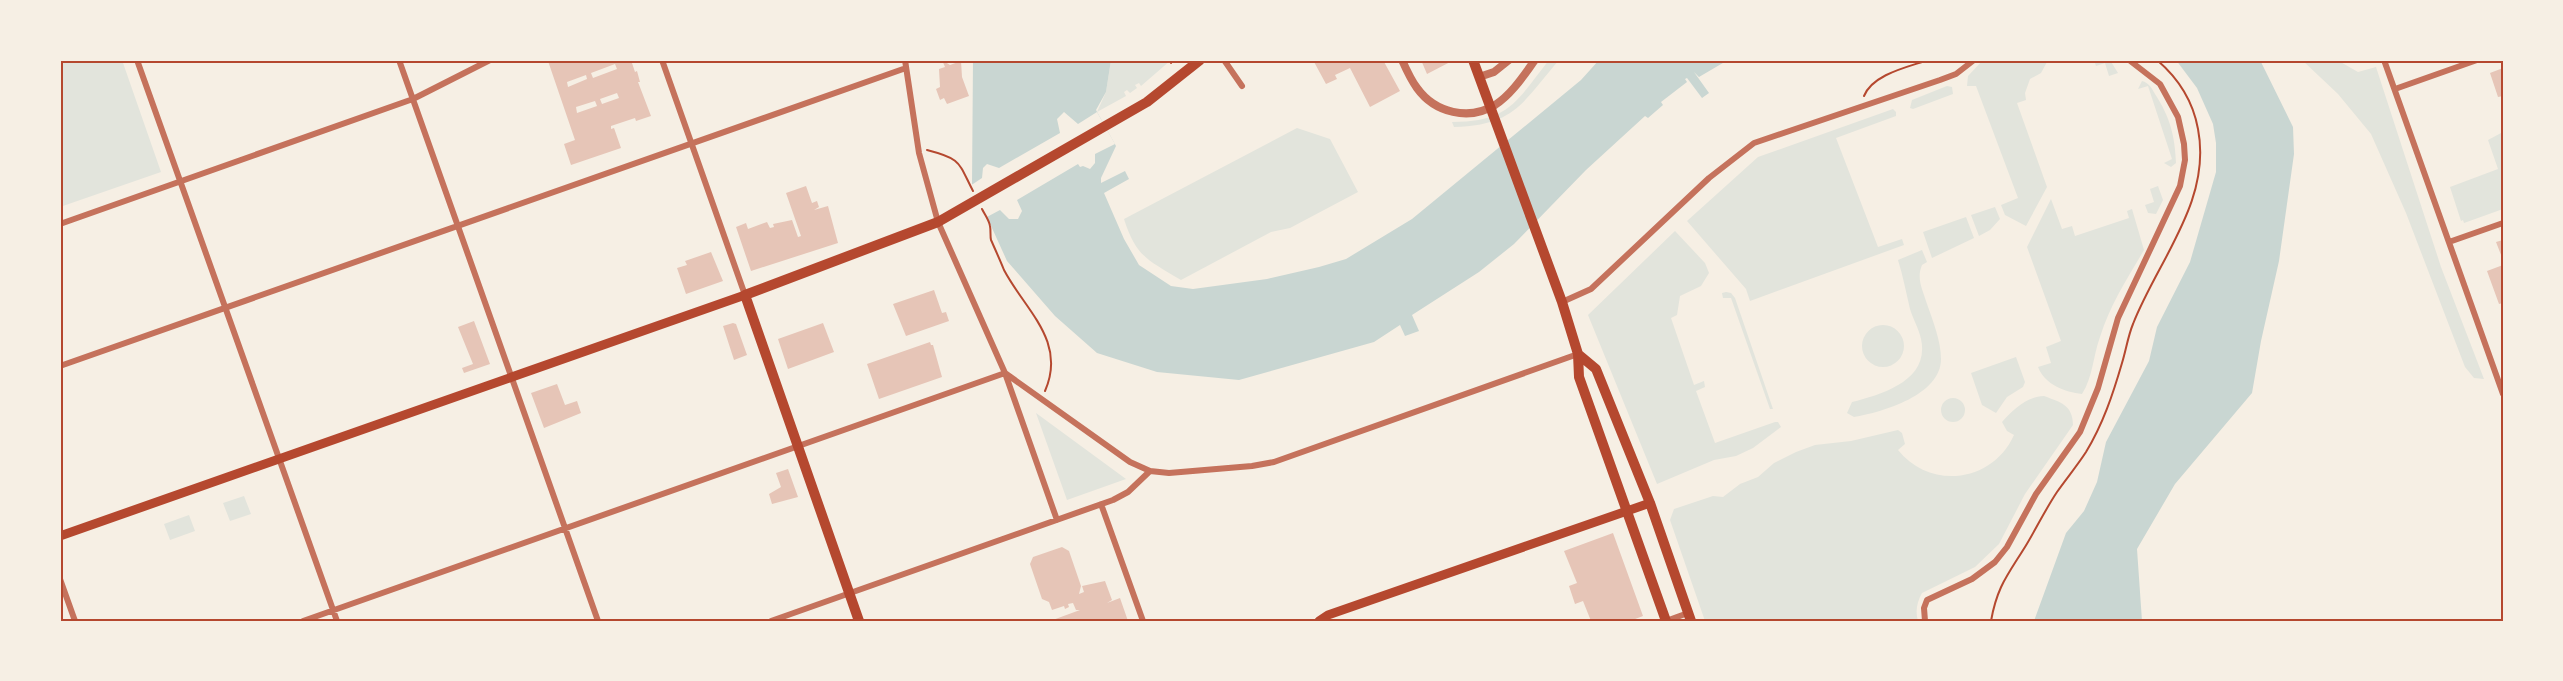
<svg xmlns="http://www.w3.org/2000/svg" width="2563" height="681" font-family="'Fira Sans',sans-serif">
<style>
.green{fill:#e2e4dc}
.water{fill:#c9d6d2}
.pier{fill:#f6efe4}
.building{fill:#e6c5b7;fill-rule:evenodd}
.lines{fill:none;stroke-linecap:round;stroke-linejoin:round}
.path{stroke:#b5482f;stroke-width:2}
.minor{stroke:#c5725c;stroke-width:6}
.tertiary{stroke:#c5725c;stroke-width:8}
.secondary{stroke:#b5482f;stroke-width:9}
.primary{stroke:#b5482f;stroke-width:10}
.neatline{fill:none;stroke:#b5482f;stroke-width:2}
</style>
<rect width="100%" height="100%" fill="#f6efe4"/>
<path class="green" d="M60 60H122L161 172 60 207Z
M1111 60H1171L1141 86 1139 83 1135 85 1137 88 1130 93 1127 90 1124 92 1126 96 1097 112 1106 92Z
M1549 60H1559C1522 103 1515 125 1454 127L1452 122C1509 122 1516 102 1549 60Z
M1983 60H2046L2047 62 2041 73 2030 79 2025 93 2026 100 2017 103 2047 187 2026 226 2005 215 2001 205 2018 198 1976 86H1967L1968 76Z
M2094 60H2110L2118 73 2109 76 2105 63 2096 66Z
M2302 60H2337L2358 72 2376 67 2441 267 2484 379 2474 378 2465 367 2406 213 2371 134 2338 94Z
M2142 81C2149 83 2151 87 2155 94 2170 117 2175 136 2176 163L2171 167 2164 163 2172 159 2148 86 2138 89Z
M1947 86 1952 87 1953 94 1913 109 1910 108 1912 100Z
M1893 109 1896 112V116L1836 138 1878 247 1902 239 1904 245 1750 301 1746 289 1687 221 1758 157Z
M1297 128 1330 139 1358 192 1290 228 1271 232 1181 280C1148 260 1136 257 1124 219Z
M2501 133 2503 134V209L2464 223 2463 220 2461 221 2450 187 2498 169 2488 140Z
M2158 186 2163 200 2156 214 2148 213 2145 205 2154 202 2150 189Z
M2051 199 2062 229 2072 226 2075 236 2129 218 2127 211 2132 209 2144 250C2127 279 2110 305 2100 337 2093 356 2093 377 2082 394 2065 392 2045 385 2038 367L2051 363 2046 347 2061 341 2027 247Z
M1995 207 2000 219 1990 230 1979 236 1971 215Z
M1966 217 1974 238 1932 258 1923 232Z
M1675 231 1705 263 1709 273 1701 286 1680 296 1677 315 1671 318 1694 385 1704 381 1705 387 1696 391 1715 443 1775 422H1778L1781 427 1753 448 1736 456 1714 460 1657 484 1588 315Z
M1922 250 1927 262 1922 265C1916 279 1923 290 1927 304 1933 321 1941 341 1941 359 1941 395 1883 412 1854 417L1847 413 1852 402C1883 394 1930 380 1921 339 1919 329 1913 319 1910 309 1906 292 1903 276 1898 260Z
M1726 292 1731 293 1735 298 1773 409H1770L1731 298H1723L1722 293Z
M1862 346a21 21 0 1 1 42 0a21 21 0 1 1-42 0Z
M2016 357 2025 382 2023 387 2007 397 1996 413 1982 405 1971 373Z
M2044 396C2060 402 2073 405 2073 425L2025 494 1999 544 1975 567 1922 593C1917 602 1915 611 1918 621H1705L1670 520 1674 509 1713 496 1723 497 1740 484 1758 477 1774 463 1796 452 1815 445 1851 441 1898 430 1902 433 1905 444 1898 450C1931 491 1993 482 2014 435L2007 431 2002 422C2014 409 2026 397 2044 396Z
M1941 410a12 12 0 1 1 24 0a12 12 0 1 1-24 0Z
M1036 413 1126 479 1067 500Z
M244 496 251 514 230 521 223 503Z
M189 515 195 531 170 540 164 524Z"/>
<path class="water" d="M973 60H1111L1106 92 1096 110 1116 146 1101 178V183L1125 171 1129 179 1104 193 1124 239 1139 265 1171 286 1193 289 1267 279 1319 267 1346 259 1412 219 1581 80 1599 60H1728L1699 77 1694 72 1709 93 1702 98 1687 78 1685 79 1687 82 1661 102 1663 105 1648 118 1645 116 1586 170 1514 244 1479 272 1412 315 1419 331 1405 336 1400 325 1374 342 1239 380 1157 372 1097 353 1055 316 1007 261 972 184Z
M2176 60H2260L2293 127 2294 154 2279 261 2261 341 2252 393 2175 484 2137 549 2142 621H2034L2066 533 2084 511 2097 482 2106 442 2149 361 2157 327 2190 262 2216 172V143L2213 124 2197 88Z"/>
<path class="pier" d="M1064 112 1078 124 1097 112 1115 144 1095 154V163L1090 169 1083 166 1080 167 1078 164 1017 200 1022 211 1018 219H1009L1000 210 985 218 970 186 982 178 983 168 987 164 999 168 1060 133 1057 119Z"/>
<path class="building" d="M551 60H631L635 72 637 71 640 82H638L651 116 636 121 635 118 611 126V129L614 128 621 148 571 165 564 144 575 140 548 61ZM615 64 617 69 593 78 591 73ZM586 75 587 79 568 87 567 82ZM617 93 619 98 602 104 600 99ZM595 101 597 106 577 113 576 107Z
M942 60 950 65 961 61 962 77 969 96 947 104 944 98 940 100 936 89 940 87 939 69 945 67Z
M1313 60H1383L1400 91 1370 107 1350 68 1335 75 1337 79 1326 84Z
M1421 60H1454L1427 74Z
M2503 68V96L2498 97 2490 73Z
M806 186 812 203 817 201 819 207 814 210 828 206 838 243 751 271 736 227 746 223 748 229 767 222 770 228 774 227 773 224 792 220 798 237 801 236 786 193Z
M2503 240V260L2496 242Z
M711 252 723 281 686 294 677 268 687 265 685 261Z
M2503 265V303L2499 304 2487 271Z
M934 290 942 313 946 312 949 321 906 336 893 304Z
M474 321 490 364 464 373 462 368 473 364 458 327Z
M733 323 736 324 747 355 734 360 723 326Z
M823 323 834 352 788 369 778 339Z
M930 342 931 345H933L942 377 879 399 867 364Z
M557 384 565 405 577 401 581 413 544 428 531 393Z
M788 469 798 497 772 504 769 494 781 487 776 473Z
M1613 533 1643 616 1630 621H1591L1583 601 1575 604 1569 586 1577 583 1564 551Z
M1062 547 1069 551 1081 586 1079 594 1084 592 1082 586 1105 581 1112 600 1107 603 1120 598 1128 621H1050L1080 610H1076L1073 603 1068 604 1069 607 1065 609 1064 606 1052 610 1049 602 1042 599 1030 564 1033 557Z"/>
<g class="lines">
<path class="path" d="M1169 60 1171 63
M1864 96C1873 74 1908 67 1928 60
M927 150C962 159 958 162 973 191
M982 209C985 215 989 220 990 226 991 231 990 236 991 240 995 249 1000 260 1004 270 1025 310 1067 341 1045 391
M1991 621C1997 587 2007 576 2025 547 2036 529 2045 510 2057 492 2066 479 2077 466 2086 452 2103 424 2113 394 2122 363 2126 350 2128 336 2133 324 2158 260 2212 201 2198 129 2193 101 2178 78 2157 60"/>
<path class="minor" d="M137 60 337 621
M399 60 598 621
M662 60 745 295
M905 60 919 153 938 222 1005 373 1057 520
M1224 60 1242 86
M2384 60 2503 394
M2395 89 2477 60
M60 224 413 99 490 60
M2449 242 2503 223
M1562 302 1591 289 1709 178 1754 143 1940 80 1956 74 1974 60
M60 366 906 68
M1005 373 1130 462 1150 471 1169 473 1252 466 1274 462 1578 354
M1101 504 1143 621
M60 579 75 621
M303 621 1005 373
M771 621 1113 500 1128 492 1150 471
M1666 621 1688 613
M1925 621 1924 608 1927 600 1972 579 1995 562 2007 547 2036 494 2080 432 2098 388 2118 318 2180 186 2185 160 2184 144 2178 117 2160 84 2129 60"/>
<path class="tertiary" d="M1402 60C1406 69 1411 80 1417 88 1435 113 1469 121 1495 105 1512 94 1524 75 1535 60
M1479 77 1494 72 1509 60"/>
<path class="secondary" d="M60 536 745 295
M1319 621 1328 615 1650 503"/>
<path class="primary" d="M1473 60 1562 302 1578 354 1579 377 1666 621
M1578 354 1596 369 1650 503 1691 621
M859 621 745 295 938 222 1147 102 1200 60"/>
</g>
<rect width="2563" height="681" fill="none" stroke="#f6efe4" stroke-width="123"/>
<rect x="62" y="62" width="2440" height="558" class="neatline"/>
</svg>
